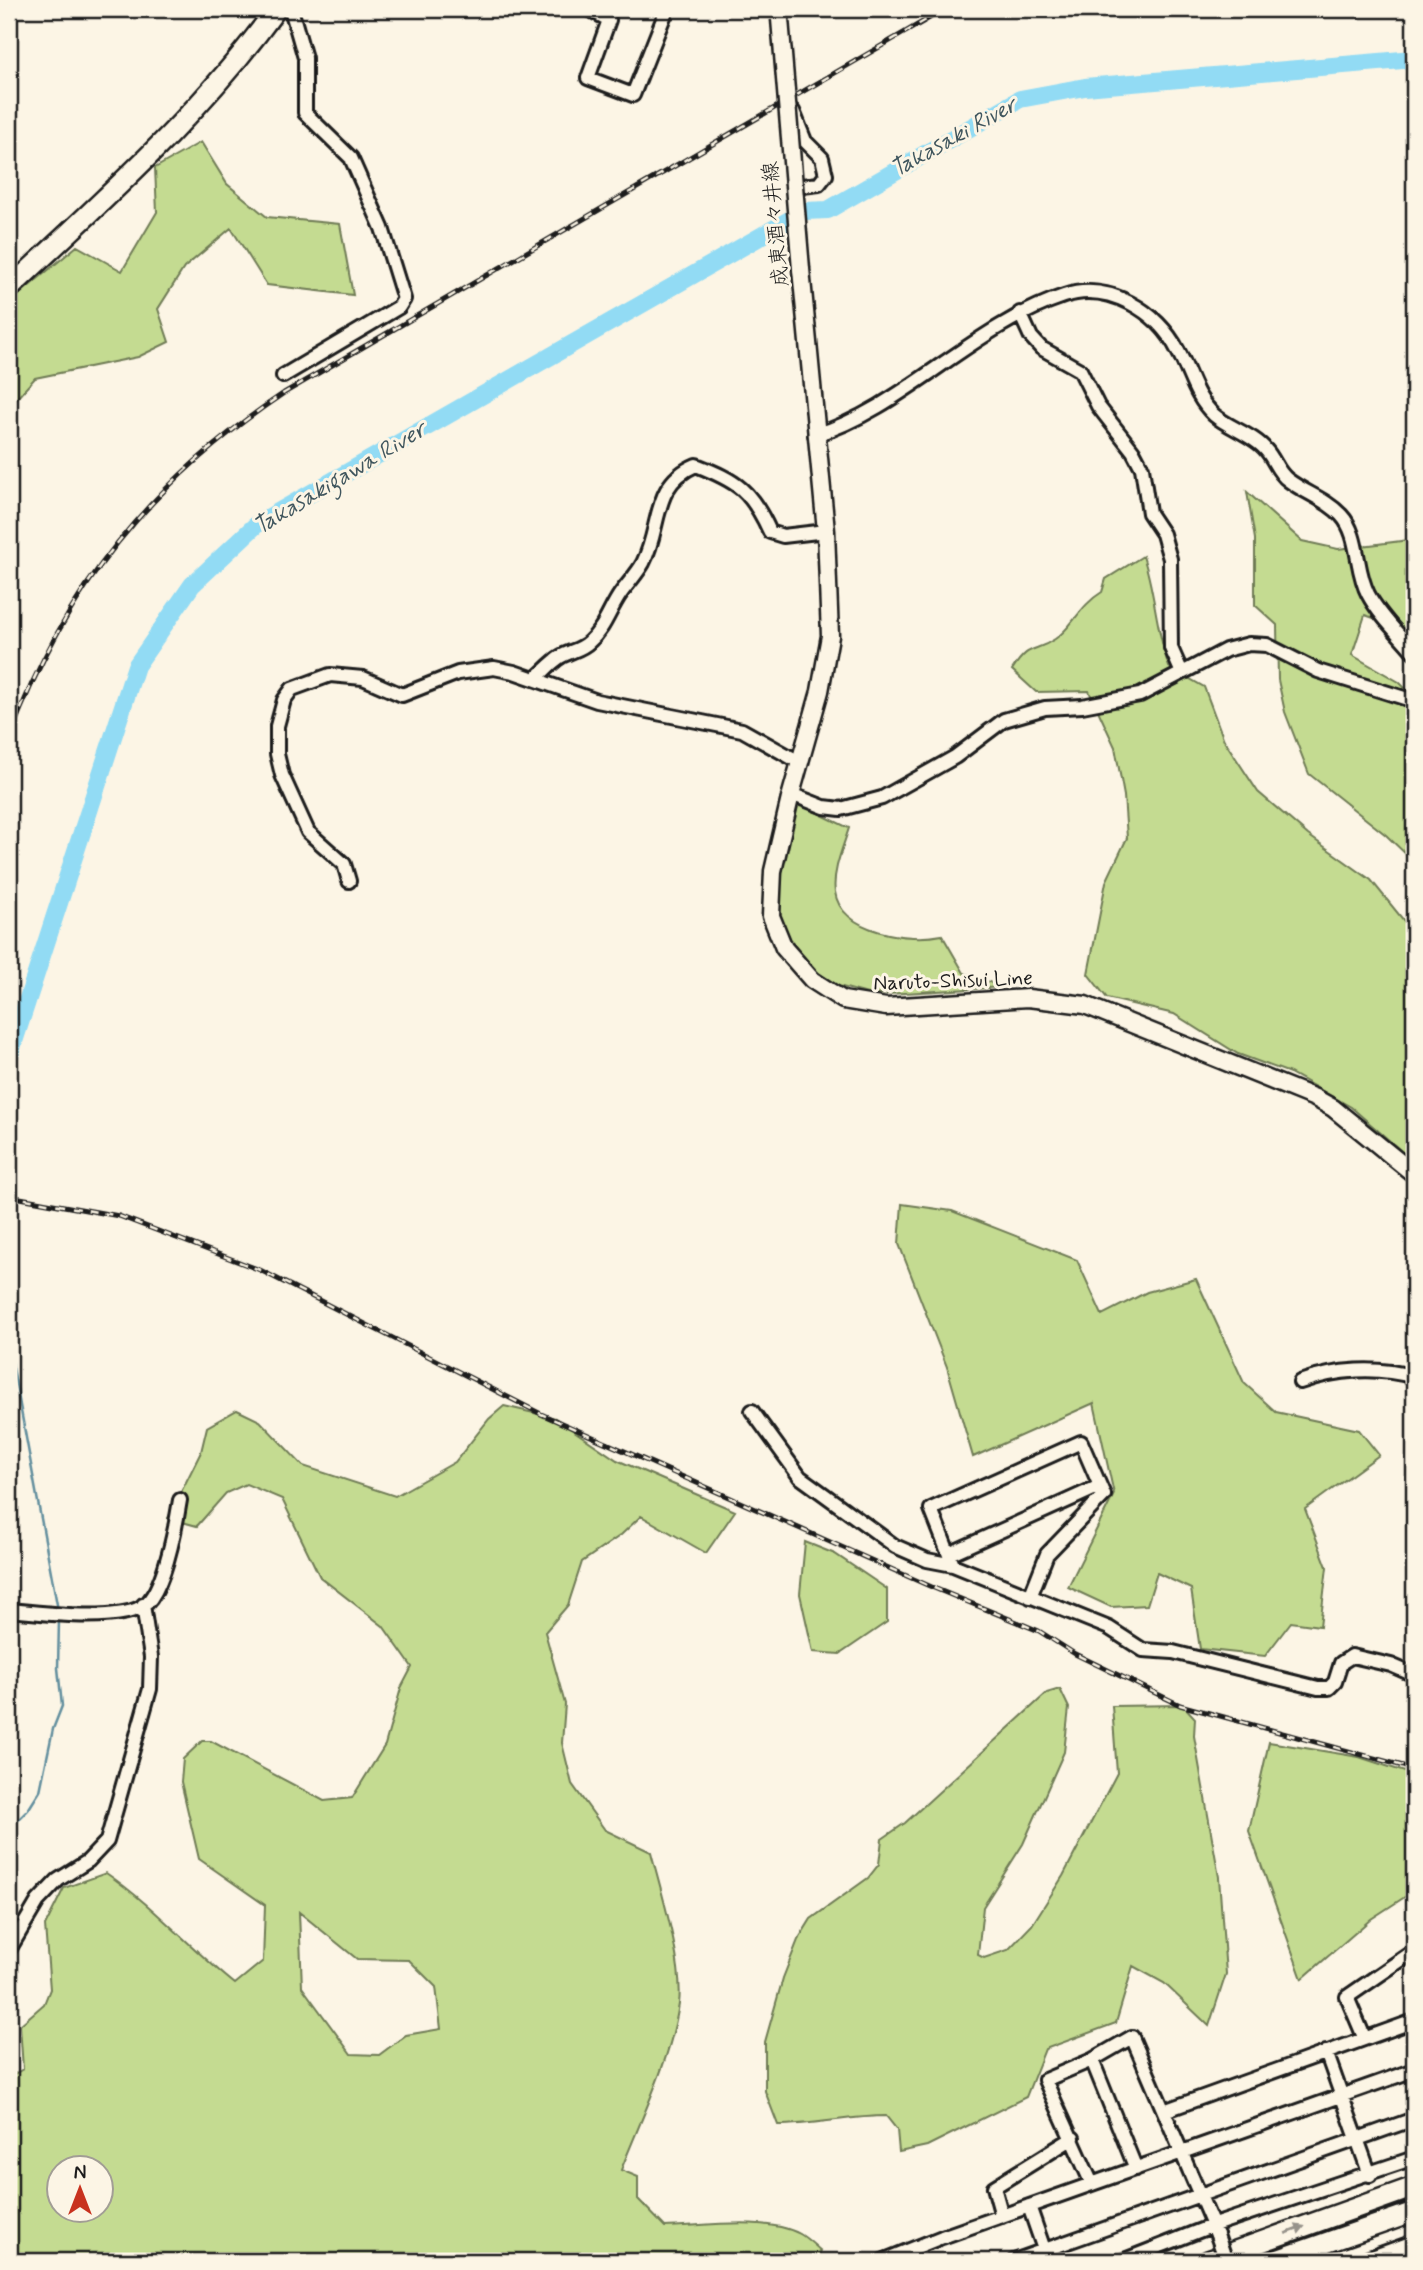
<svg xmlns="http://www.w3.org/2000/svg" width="1423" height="2270" font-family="Mynerve,'Klee One',sans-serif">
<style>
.green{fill:#c4db91;stroke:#707c56;stroke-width:2;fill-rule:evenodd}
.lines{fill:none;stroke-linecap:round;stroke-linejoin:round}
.stream{stroke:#638f9e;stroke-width:2.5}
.river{stroke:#92dbf4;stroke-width:18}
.minor-casing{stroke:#1c1c1c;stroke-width:18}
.major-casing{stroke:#1c1c1c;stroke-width:21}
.highway-casing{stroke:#1c1c1c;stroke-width:24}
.minor{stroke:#fcf5e5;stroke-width:12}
.major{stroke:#fcf5e5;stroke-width:16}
.highway{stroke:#fcf5e5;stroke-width:19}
.rail-casing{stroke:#1c1c1c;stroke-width:5}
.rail{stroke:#fcf5e5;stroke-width:2.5;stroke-dasharray:8;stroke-linecap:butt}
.minor-bridge-casing{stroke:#1c1c1c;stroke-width:18;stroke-linecap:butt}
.major-bridge-casing{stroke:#1c1c1c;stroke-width:21;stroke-linecap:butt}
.minor-bridge{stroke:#fcf5e5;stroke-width:12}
.major-bridge{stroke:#fcf5e5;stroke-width:16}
.oneway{fill:#97938b}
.labels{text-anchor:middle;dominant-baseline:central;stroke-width:6;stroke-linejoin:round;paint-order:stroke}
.street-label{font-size:21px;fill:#1c1c1c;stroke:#fcf5e5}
.water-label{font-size:23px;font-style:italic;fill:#3f555d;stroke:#fcf5e5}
</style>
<rect width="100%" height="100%" fill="#fcf5e5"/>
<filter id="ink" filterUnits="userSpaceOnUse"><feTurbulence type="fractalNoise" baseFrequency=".0143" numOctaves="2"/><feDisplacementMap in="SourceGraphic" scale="14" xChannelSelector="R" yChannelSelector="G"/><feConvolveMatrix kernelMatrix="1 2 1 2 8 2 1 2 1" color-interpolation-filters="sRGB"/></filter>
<g filter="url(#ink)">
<path class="green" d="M201 142 227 184 267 217 340 224 353 295 267 285 231 228 184 268 158 309 169 342 138 357 35 378 9 407V303L77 246 122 271 157 212 155 168Z
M1409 424 1414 431V632L1365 615 1352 655 1399 682 1414 697V862L1386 835 1309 774 1285 712 1278 680 1277 625 1255 605V539L1247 492 1302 541 1338 549 1409 540 1413 504Z
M1143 556C1155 592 1156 631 1169 667L1204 687 1224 740 1258 792 1308 835 1371 880 1409 927 1414 942V1162L1351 1107 1290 1073 1238 1054 1174 1014 1107 998 1088 974 1106 882 1127 838 1124 796 1115 747 1089 691 1036 692 1012 670C1030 642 1033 654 1055 639 1073 627 1079 606 1102 592L1106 579Z
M793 801 849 828C843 847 832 872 835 892 841 933 910 942 942 935L964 973 1003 987 871 995 835 985 812 968 791 941 776 906V890Z
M902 1204 952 1211 1077 1260 1102 1315 1147 1292 1196 1279 1244 1383 1276 1412 1359 1430 1379 1455 1305 1509 1327 1567 1320 1626 1291 1622 1265 1656 1200 1649 1191 1589 1157 1573 1147 1605 1111 1607 1068 1587 1114 1494 1094 1403 973 1457 947 1367 899 1244Z
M504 1406 555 1418 617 1460 735 1511 706 1553 641 1516 621 1535 582 1562 568 1605 545 1632 565 1704 562 1743 572 1784 605 1830 651 1852C661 1891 684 1965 679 2004 671 2058 641 2119 621 2170L638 2177V2199L665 2227C703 2226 768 2216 800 2234 807 2238 814 2245 821 2251L814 2261H9V2077L23 2069 20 2025 44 2004 50 1989 45 1926 64 1888 106 1873C153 1905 191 1949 235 1984L263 1961 265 1905 199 1859 181 1782 183 1759 202 1741H211L324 1801 352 1798 385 1745 401 1688 412 1667 383 1626 320 1577 282 1499 246 1484 226 1493 197 1526 168 1518 201 1452 207 1427 237 1410 260 1421 303 1466 395 1496 455 1462 489 1419ZM299 1912 357 1959 409 1960 436 1987 441 2029 406 2035 379 2055 351 2054 302 1987ZM60 2168H102V2210H60Z
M805 1542 835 1554 887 1589V1622L840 1654 813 1652 800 1594Z
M1060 1689 1069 1708 1064 1752 1023 1844 983 1907 978 1955 984 1958 1008 1950 1032 1925 1063 1876 1117 1773 1112 1706 1183 1705 1195 1718 1194 1736 1219 1877 1226 1974 1209 2026 1164 1983 1133 1966 1116 2023 1045 2049 1026 2097 927 2146 899 2152 897 2130 886 2116C850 2116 814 2125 778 2125L765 2091V2042L783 1978 798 1940 811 1919 868 1878 879 1864 882 1839 905 1823 1047 1693Z
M1269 1742 1359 1757 1414 1775V1891L1371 1919 1302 1979 1249 1831Z"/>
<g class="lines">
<path class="stream" d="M9 1346 58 1610
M9 1829 28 1810 40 1791 53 1729 62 1706 58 1668 59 1620"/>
<path class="river" d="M9 1057 136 666 192 585 257 524 805 211 828 210 1020 99 1085 87 1414 59"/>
<defs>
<path id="minor" d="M589 9 609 20 588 78 633 95 667 9
M793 111 805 141 822 158 826 175 819 184 794 187
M1020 313 1031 337 1041 348 1080 370 1098 406 1133 451 1142 468 1149 513 1163 534 1170 559 1171 648 1182 673
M283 376 399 307 404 299 382 228 351 158 305 113V58L291 9
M815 435C902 409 973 326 1064 296 1108 281 1158 311 1178 351 1191 374 1194 396 1214 415 1229 428 1254 435 1266 450 1275 460 1277 472 1288 480 1305 493 1326 499 1341 515 1360 535 1355 570 1368 594 1379 615 1399 634 1414 652
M536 678C544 671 552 662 560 657 570 651 581 650 589 642 605 628 609 610 621 593 628 583 637 574 643 563 662 526 651 484 696 465 737 481 751 490 770 532L783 536 826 531
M791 794 824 807 841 809 882 798 955 757 1004 720 1045 708 1082 706 1140 695 1226 650 1249 644 1267 645 1318 671 1414 701
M349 881 344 864 308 832 282 775 277 754V726L284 700 292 689 330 675 363 678 402 695 458 673 494 668 514 672 597 701 742 730 801 763
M1300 1382C1336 1369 1377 1366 1414 1377
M752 1411 800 1477 895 1546 927 1560 953 1565 1109 1628 1143 1650 1173 1652 1318 1688H1329L1335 1682 1341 1663 1352 1656 1391 1665 1414 1675
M949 1554 1100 1486
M953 1565 931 1509 1081 1442 1104 1495 1047 1554 1030 1597
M9 1610C39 1613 125 1624 147 1603 165 1585 176 1525 180 1500
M9 1950 38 1901 58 1880 88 1861 107 1841 150 1689 151 1657 143 1605
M1364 2037 1347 1997 1414 1951
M1326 2052 1370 2175
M1092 2060 1136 2169
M1164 2111 1414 2021
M1092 2184 1045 2080 1092 2060 1132 2037 1217 2235
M1029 2206 1048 2261
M1002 2216 994 2187 1073 2138
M882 2261 942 2237 1414 2070
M1014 2261 1414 2119
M1122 2261 1214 2225 1414 2158
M1361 2261 1414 2242"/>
<path id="major" d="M801 269 826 531 830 636 820 691 791 794 773 871 771 916 784 948 812 980 843 1000 886 1007 1028 998 1085 1005 1315 1098 1333 1108 1414 1174"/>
<path id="highway" d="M9 289C103 200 200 115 276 9
M1208 2261 1414 2187
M1274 2261 1414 2212"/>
</defs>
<use href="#minor" class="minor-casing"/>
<use href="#major" class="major-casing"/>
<use href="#highway" class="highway-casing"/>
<use href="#minor" class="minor"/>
<use href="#major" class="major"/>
<use href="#highway" class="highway"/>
<defs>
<path id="rail" d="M9 739C65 588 151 482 284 393L945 9
M9 1196 119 1216 260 1270 541 1414 934 1588 1039 1631 1075 1654 1180 1705 1414 1769"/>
</defs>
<use href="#rail" class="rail-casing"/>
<use href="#rail" class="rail"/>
<defs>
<path id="minor-bridge" d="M1217 2235 1226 2261"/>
<path id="major-bridge" d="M780 19 801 269"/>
</defs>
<use href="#minor-bridge" class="minor-bridge-casing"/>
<use href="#major-bridge" class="major-bridge-casing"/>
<use href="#minor-bridge" class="minor-bridge"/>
<use href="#major-bridge" class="major-bridge"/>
</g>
<defs><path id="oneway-solid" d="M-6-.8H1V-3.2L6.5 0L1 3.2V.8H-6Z" transform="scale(1.75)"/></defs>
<use class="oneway" href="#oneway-solid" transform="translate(1295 2230) rotate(-20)"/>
</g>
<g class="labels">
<g class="street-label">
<text transform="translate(776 224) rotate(-95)">成東酒々井線</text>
<text transform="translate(953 981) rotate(-2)">Naruto-Shisui Line</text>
</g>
<g class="water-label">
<text transform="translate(954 138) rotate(-29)">Takasaki River</text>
<text transform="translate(340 479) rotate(-31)">Takasakigawa River</text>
</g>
</g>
<rect width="1423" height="2270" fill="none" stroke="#fcf5e5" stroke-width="35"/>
<rect x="18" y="18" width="1388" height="2235" fill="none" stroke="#1c1c1c" stroke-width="2.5" filter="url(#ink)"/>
<g transform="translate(80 2189)"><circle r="33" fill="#fcf5e5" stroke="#a29e95" stroke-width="2"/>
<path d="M0-5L12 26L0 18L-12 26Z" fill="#c8321e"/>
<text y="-10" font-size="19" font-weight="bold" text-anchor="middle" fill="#1c1c1c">N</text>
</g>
</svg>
